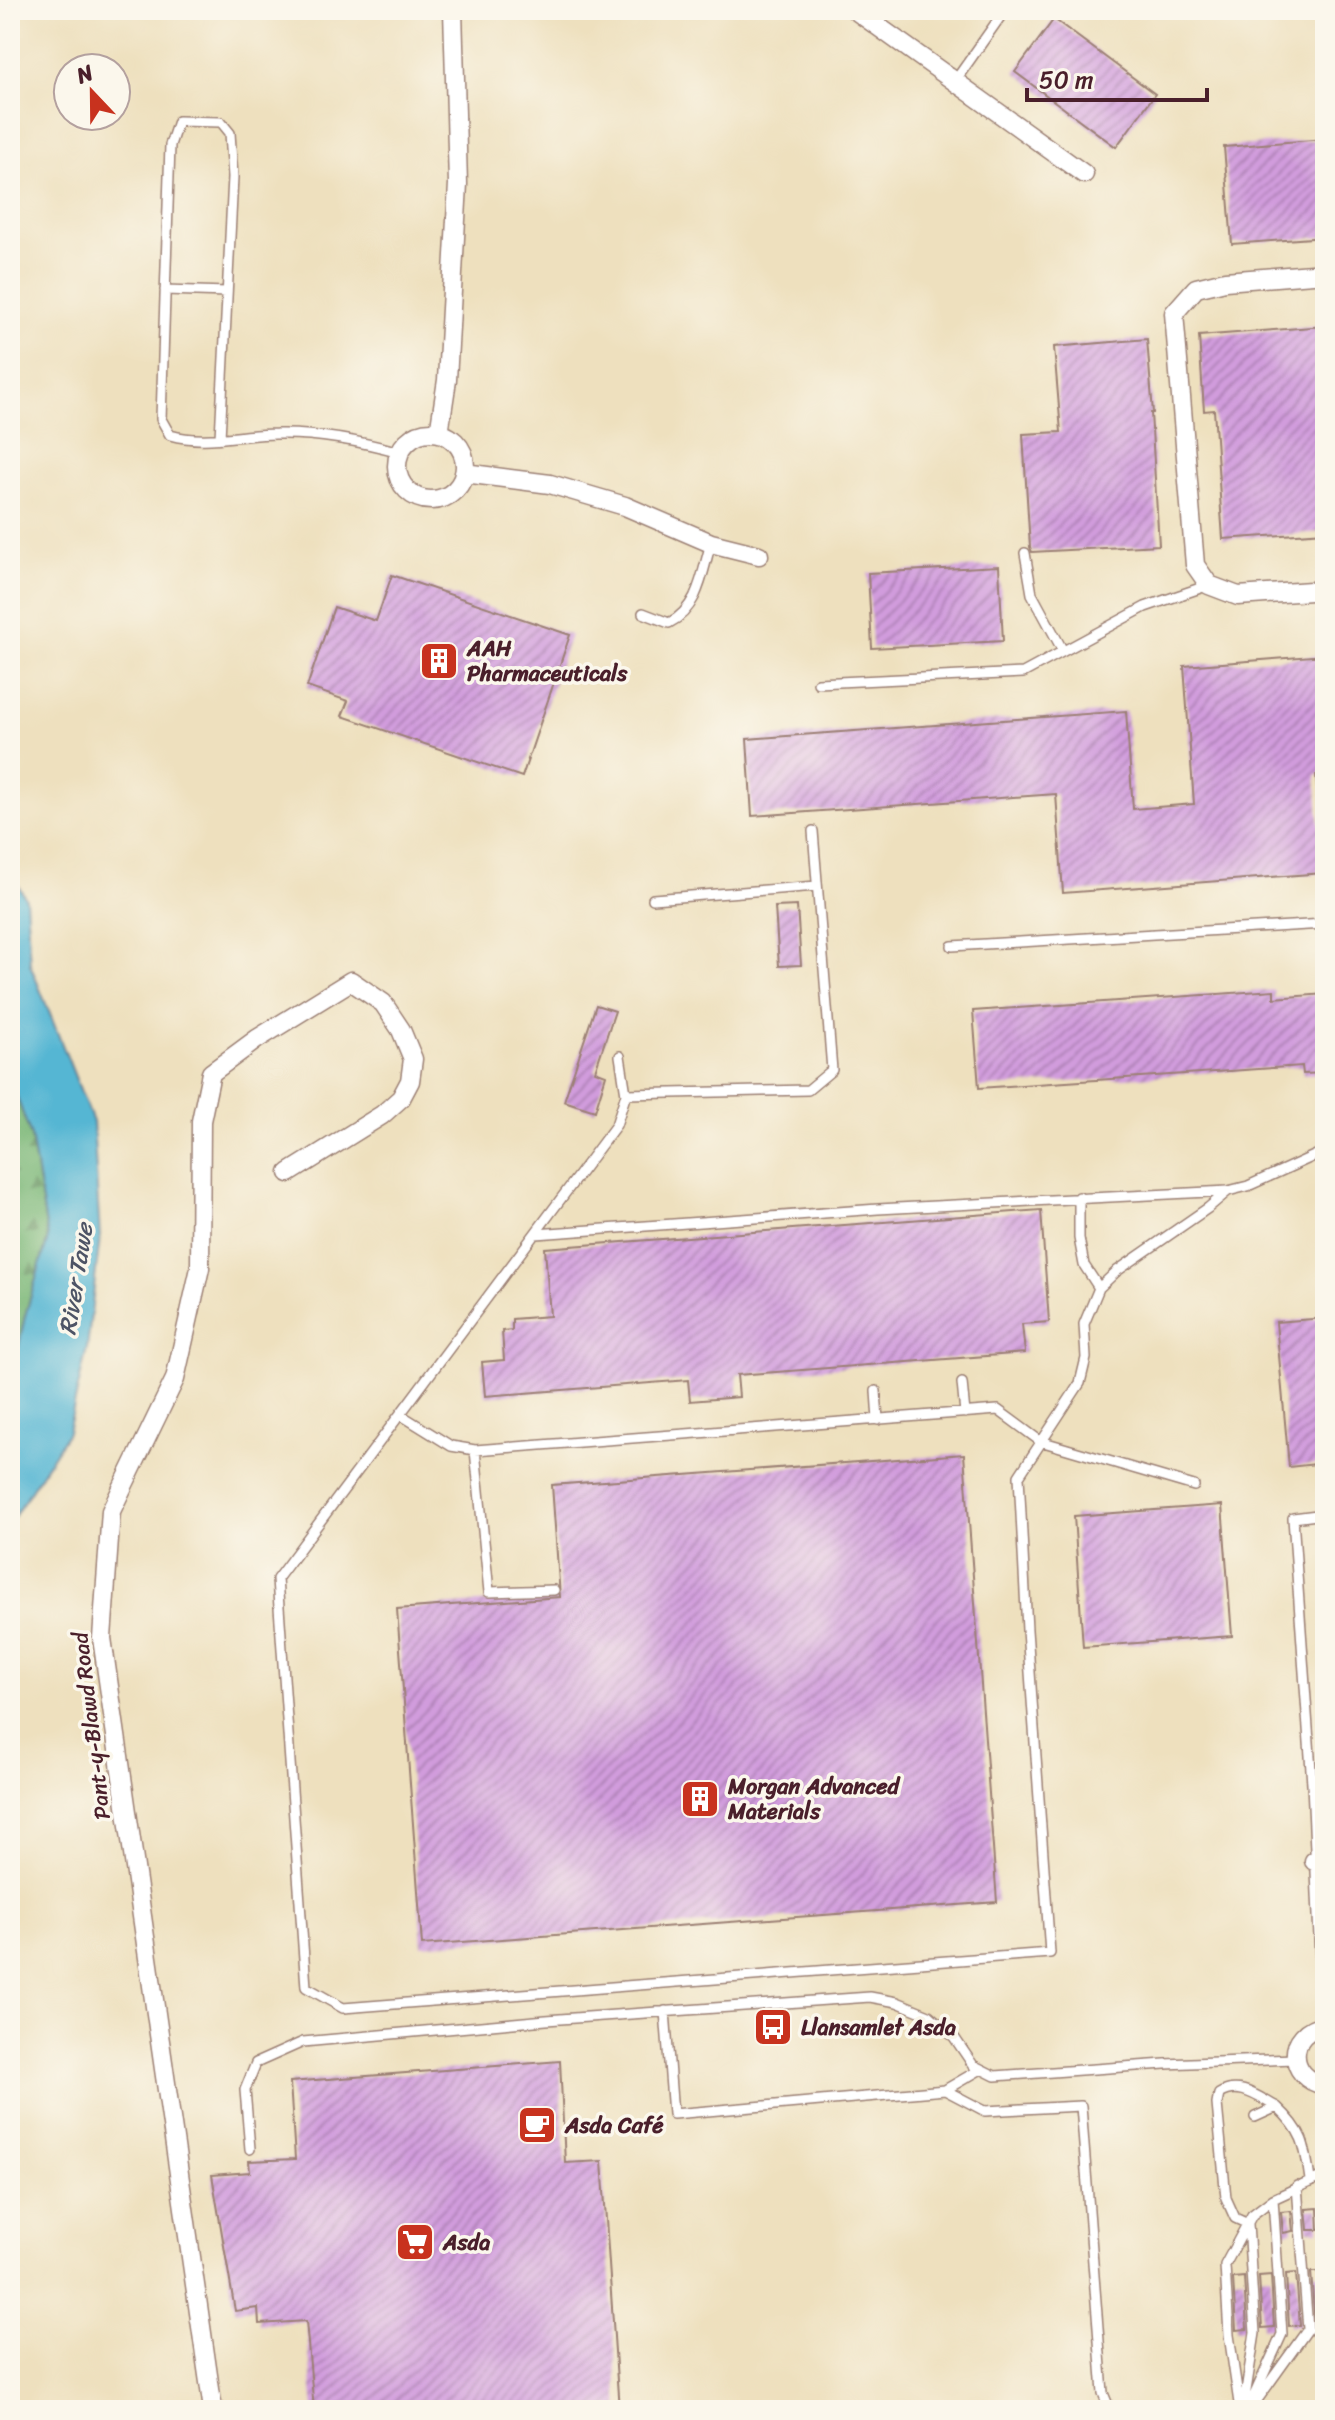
<svg xmlns="http://www.w3.org/2000/svg" width="1335" height="2420" font-family="Sriracha,sans-serif">
<style>
.forest{fill:url(#forest-firs);stroke:#626b51;stroke-width:2}
.water{fill:#54b6d3;stroke:#4f6a7f;stroke-width:2}
.building{fill:url(#building-hatch)}
.lines{fill:none;stroke-linecap:round;stroke-linejoin:round}
.service-casing{stroke:#9c8074;stroke-width:12}
.minor-casing{stroke:#9c8074;stroke-width:21}
.service{stroke:#fff;stroke-width:9}
.minor{stroke:#fff;stroke-width:18}
.labels{text-anchor:middle;dominant-baseline:central;stroke-width:7;stroke-linejoin:round;paint-order:stroke}
.poi-label{font-size:22px;font-weight:bold;fill:#4a1f2b;stroke:#fbf7ec;text-anchor:start}
.street-label{font-size:22px;fill:#4a1f2b;stroke:#fbf7ec}
.water-label{font-size:24px;font-style:italic;fill:#4e5466;stroke:#fbf7ec}
</style>
<defs>
<pattern id="forest-firs" width="22" height="20" patternUnits="userSpaceOnUse" patternTransform="scale(2)"><rect width="22" height="20" fill="#7ab777"/><path d="M5 1l3.5 6h-7zM16 11l3.5 6h-7z" fill="#669462"/></pattern>
<pattern id="building-hatch" width="6" height="6" patternUnits="userSpaceOnUse" patternTransform="scale(2)"><rect width="6" height="6" fill="#d19cdd"/><path d="M-1 1l2-2M0 6l6-6M5 7l2-2" fill="none" stroke="#ac7fb3"/></pattern>
</defs>
<rect width="100%" height="100%" fill="#fbf7ec"/>
<filter id="ink" filterUnits="userSpaceOnUse"><feTurbulence type="fractalNoise" baseFrequency=".0125" numOctaves="2"/><feDisplacementMap in="SourceGraphic" scale="16" xChannelSelector="R" yChannelSelector="G"/><feConvolveMatrix kernelMatrix="1 2 1 2 8 2 1 2 1" color-interpolation-filters="sRGB"/></filter>
<filter id="wash" filterUnits="userSpaceOnUse"><feTurbulence type="fractalNoise" baseFrequency=".006" numOctaves="4" result="noise"/><feDisplacementMap in="SourceGraphic" scale="32" xChannelSelector="R" yChannelSelector="G"/><feGaussianBlur stdDeviation="1.8" result="paint"/><feColorMatrix in="noise" values="0 0 0 0 0 0 0 0 0 0 0 0 0 0 0 0 0 1.4 0 .05"/><feComposite in="paint" operator="in"/></filter>
<g filter="url(#wash)">
<rect width="100%" height="100%" fill="#eee0be"/>
<path class="forest" d="M10 1078 31 1136 48 1238 25 1316 10 1387Z"/>
<path class="water" d="M10 871 26 899 30 964 93 1122 100 1237 87 1348 68 1432 10 1523V1387L25 1316 48 1238 31 1136 10 1078Z"/>
<g id="blocks">
<path class="building" d="M1054 19 1155 94 1116 147 1015 72Z
M1325 139V237L1232 244 1224 147Z
M1325 326V532L1223 539 1214 410 1204 411 1199 336Z
M1147 339 1153 413H1151L1159 545 1032 552 1030 547 1023 434 1061 432 1054 347Z
M999 566 1003 641 872 648 868 573Z
M392 575 570 635 522 777 342 716 348 701 307 687 334 607 376 621Z
M1325 655V774L1316 775 1323 873 1063 893 1056 794 752 816 747 739 1126 711 1133 809 1194 804 1184 666Z
M797 906 801 965 779 966 775 907Z
M1274 990V998L1325 994V1073L1303 1074 1302 1066 979 1088 973 1011Z
M596 1005 615 1011 595 1071 606 1075 595 1111 564 1101Z
M1041 1210 1049 1322 1022 1324 1025 1353 737 1375 739 1397 690 1401 688 1380 485 1396 482 1362 504 1360 502 1331 512 1330V1319L550 1316 545 1248Z
M1325 1318V1463L1289 1467 1276 1322Z
M964 1454 997 1902 422 1945 397 1609 560 1597 552 1485Z
M1222 1505 1232 1636 1083 1647 1074 1516Z
M560 2061 565 2163 602 2161 619 2410H314L306 2321 259 2324 258 2308 235 2311 212 2175 250 2172 249 2161 295 2159 290 2082Z
M1318 2208 1319 2230H1308L1306 2209Z
M1291 2211 1293 2231 1283 2233 1281 2212Z
M1311 2272H1319L1323 2324H1315Z
M1296 2273 1300 2325 1289 2326 1286 2274Z
M1271 2275 1274 2327 1262 2328 1259 2276Z
M1244 2277 1247 2329 1236 2330 1233 2278Z"/>
</g>
</g>
<g filter="url(#ink)">
<use href="#blocks" fill-opacity="0" stroke="#9c8074" stroke-width="2"/>
<g class="lines">
<defs>
<path id="service" d="M955 81 1005 10
M165 290 227 292
M220 438 233 177 230 133 221 122 178 121 170 145 161 419 170 435C205 445 240 434 276 434 317 433 360 441 400 452
M1025 553 1032 594 1063 651
M643 613 669 623C699 608 702 573 711 543
M818 683 1023 673 1145 607 1209 585
M653 899 817 886
M952 946 1325 924
M620 1056 626 1094 616 1125 277 1579 306 1987 343 2008 1050 1953 1027 1630 1019 1476 1080 1383 1086 1358 1084 1324 1099 1288 1117 1271 1208 1208 1228 1191 1248 1186 1325 1151
M626 1094 808 1090 832 1070 813 831
M1079 1197V1238L1084 1265 1099 1288
M536 1234 878 1209 1228 1191
M962 1383 965 1413
M876 1391 878 1420
M401 1415 451 1446 475 1450 998 1410 1040 1441 1194 1486
M475 1450 489 1592 554 1590
M665 2011 673 2114 945 2090 981 2069
M1323 2025 1312 1784 1293 1518 1325 1514
M1322 2085 1325 2105
M945 2090 985 2111 1081 2106 1103 2393 1110 2410
M1255 2117 1277 2107C1304 2132 1305 2145 1310 2180
M250 2149 245 2090 256 2063 303 2042 546 2020 870 1997 897 2002 929 2015 954 2037 973 2065 995 2076 1165 2064 1295 2059
M1252 2400 1282 2334 1273 2199
M1240 2410 1229 2335 1225 2265 1252 2215 1273 2199 1325 2175
M1243 2410 1255 2333 1248 2224 1235 2218 1226 2198 1217 2104 1219 2094C1239 2081 1258 2097 1277 2107
M1250 2410 1308 2329 1297 2186"/>
<path id="minor" d="M855 10 1084 174
M1325 273 1225 281 1196 288 1174 313 1195 565 1209 585 1238 596 1325 590
M397 466a34 34 0 1 1 68 0a34 34 0 1 1-68 0Z
M439 433 447 380 458 184 453 10
M464 473 550 484 625 506 711 543 759 555
M1314 1861 1325 1860
M1325 2025C1286 2031 1286 2079 1325 2085
M213 2410 102 1638 111 1511 175 1379 200 1268 201 1121 211 1073 257 1039 351 981 383 1003 401 1030 413 1059 410 1081 401 1098 382 1115 289 1173"/>
</defs>
<use href="#service" class="service-casing"/>
<use href="#minor" class="minor-casing"/>
<use href="#service" class="service"/>
<use href="#minor" class="minor"/>
</g>
</g>
<defs>
<symbol id="building-square" viewBox="-11 -11 22 22"><rect x="-9" y="-9" width="18" height="18" rx="4" fill="#c8321e" stroke="#fbf7ec"/><path d="M-4-6H4V6H1V3H-1V6H-4ZM-2.5-4.3h1.7v1.8h-1.7ZM.8-4.3h1.7v1.8H.8ZM-2.5-1h1.7V.8h-1.7ZM.8-1h1.7V.8H.8Z" fill="#fff"/></symbol>
<symbol id="bus-square" viewBox="-11 -11 22 22"><rect x="-9" y="-9" width="18" height="18" rx="4" fill="#c8321e" stroke="#fbf7ec"/><path d="M-5-6H5V4H4V6H2V4H-2V6H-4V4H-5ZM-3.5-4V0h7V-4ZM-3.5 1.2v1.5H-2V1.2ZM2 1.2v1.5H3.5V1.2Z" fill="#fff"/></symbol>
<symbol id="cafe-square" viewBox="-11 -11 22 22"><rect x="-9" y="-9" width="18" height="18" rx="4" fill="#c8321e" stroke="#fbf7ec"/><path d="M-5.5-4.5H6V0H3Q3 3.5 0 3.5H-2.5Q-5.5 3.5-5.5 0ZM3-3.2v2h1.7v-2ZM-6 4.5H4V6H-6Z" fill="#fff"/></symbol>
<symbol id="supermarket-square" viewBox="-11 -11 22 22"><rect x="-9" y="-9" width="18" height="18" rx="4" fill="#c8321e" stroke="#fbf7ec"/><path d="M-6-5.5h2.5l.6 2H6L4.5 2H-2.5L-4.4-4H-6ZM-1.5 3.2a1.3 1.3 0 1 0 .1 0ZM3 3.2a1.3 1.3 0 1 0 .1 0Z" fill="#fff"/></symbol>
</defs>
<g fill-rule="evenodd">
<use href="#building-square" x="417" y="639" width="44" height="44"/>
<use href="#building-square" x="678" y="1777" width="44" height="44"/>
<use href="#bus-square" x="751" y="2005" width="44" height="44"/>
<use href="#cafe-square" x="515" y="2103" width="44" height="44"/>
<use href="#supermarket-square" x="393" y="2220" width="44" height="44"/>
</g>
<g class="labels">
<g class="poi-label">
<text x="467" y="648">AAH<tspan x="467" dy="25">Pharmaceuticals</tspan></text>
<text x="728" y="1786">Morgan Advanced<tspan x="728" dy="25">Materials</tspan></text>
<text x="801" y="2027">Llansamlet Asda</text>
<text x="565" y="2125">Asda Café</text>
<text x="443" y="2242">Asda</text>
</g>
<g class="street-label">
<text transform="translate(91 1726) rotate(-97)">Pant-y-Blawd Road</text>
</g>
<g class="water-label">
<text transform="translate(76 1279) rotate(-81)">River Tawe</text>
</g>
</g>
<rect width="1335" height="2420" fill="none" stroke="#fbf7ec" stroke-width="40"/>
<g transform="translate(92 92) rotate(338)"><circle r="38" fill="#fbf7ec" stroke="#b4a19f" stroke-width="2"/>
<path d="M0-6L14 30L0 20L-14 30Z" fill="#c8321e"/>
<text y="-12" font-size="22" font-weight="bold" text-anchor="middle" fill="#4a1f2b">N</text>
</g>
<path d="M1027 88v12h180v-12" fill="none" stroke="#4a1f2b" stroke-width="4"/>
<text x="1039" y="88" font-size="24" fill="#4a1f2b" stroke="#fbf7ec" stroke-width="6" paint-order="stroke">50 m</text>
</svg>
